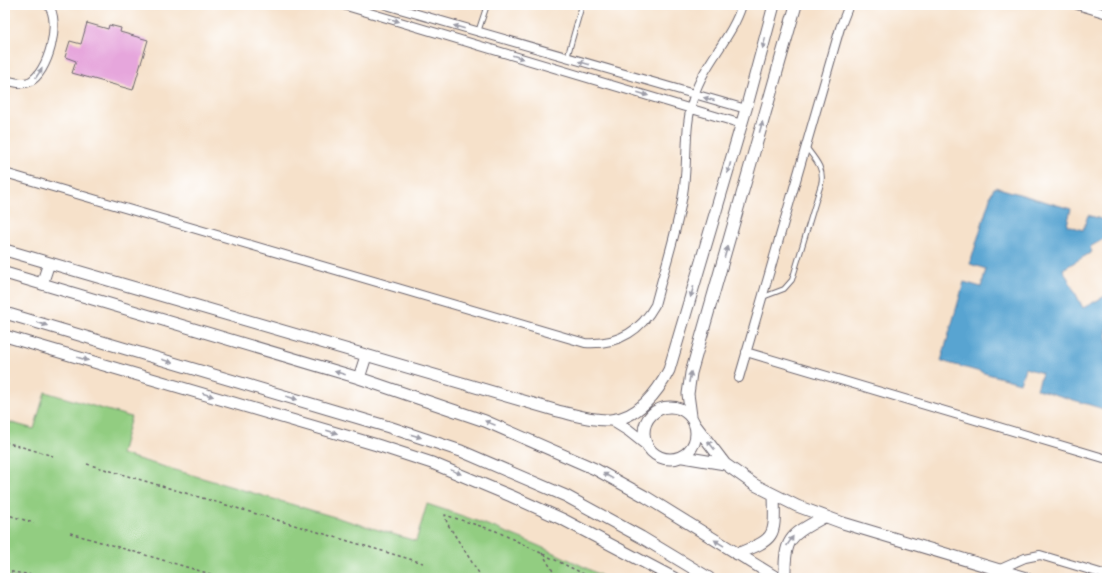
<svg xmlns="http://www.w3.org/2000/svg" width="1112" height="583" font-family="Delius,sans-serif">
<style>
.green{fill:#92cd81;stroke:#5a785e}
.water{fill:#59a4d1;stroke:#3e6386}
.building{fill:#e6a6dc}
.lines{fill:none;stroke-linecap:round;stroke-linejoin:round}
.lane-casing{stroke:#6c656d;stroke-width:6}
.street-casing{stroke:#6c656d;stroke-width:10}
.secondary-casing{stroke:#6c656d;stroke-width:13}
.path{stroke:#6c656d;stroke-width:1.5;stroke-dasharray:3 3;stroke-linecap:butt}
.lane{stroke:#fff;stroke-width:4}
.street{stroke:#fff;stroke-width:8}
.secondary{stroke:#fff;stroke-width:11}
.oneway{fill:#9c9ca7}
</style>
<rect width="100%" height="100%" fill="#fff"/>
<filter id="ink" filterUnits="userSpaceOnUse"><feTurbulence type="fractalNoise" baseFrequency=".025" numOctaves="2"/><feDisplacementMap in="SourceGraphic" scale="8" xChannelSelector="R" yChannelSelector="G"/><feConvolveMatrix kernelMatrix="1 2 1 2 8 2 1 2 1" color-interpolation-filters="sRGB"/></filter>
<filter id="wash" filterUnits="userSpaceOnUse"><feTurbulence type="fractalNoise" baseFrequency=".012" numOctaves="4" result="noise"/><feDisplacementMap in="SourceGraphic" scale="16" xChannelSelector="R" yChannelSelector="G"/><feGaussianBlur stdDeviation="0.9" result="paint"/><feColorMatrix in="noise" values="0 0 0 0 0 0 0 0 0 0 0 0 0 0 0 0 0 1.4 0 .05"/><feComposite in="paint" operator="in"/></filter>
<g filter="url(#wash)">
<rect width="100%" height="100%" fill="#f6e1ca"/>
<path class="green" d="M45 392 131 417 121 454 416 541 427 504C490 524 548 548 606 578H5V421L34 429Z"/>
<path class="water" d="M995 187 1071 209 1067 225 1083 230 1088 215 1107 221V237L1090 247 1092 252 1063 269 1083 308 1107 295V410L1037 389 1042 373 1025 368 1020 383 941 361 964 282 981 287 986 269 970 264 992 191Z"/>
<g id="blocks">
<path class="building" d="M87 23 108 29 109 25 121 28 120 32 148 40 133 90 72 73 76 61 65 57 70 41 81 44Z"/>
</g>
</g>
<g filter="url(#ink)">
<use href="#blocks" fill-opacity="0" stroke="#6c656d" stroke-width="1"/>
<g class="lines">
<defs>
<path id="lane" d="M478 32 487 5
M567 58 582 5
M763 297 784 289 792 280 821 184C825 169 815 159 806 147"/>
<path id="street" d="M343 5 742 124
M386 5 746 109
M1077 5 1107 14
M5 80C13 82 21 85 29 82 48 74 62 21 48 5
M5 173 585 343C616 345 640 332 655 305 665 266 679 226 684 187 688 156 684 125 694 96 704 63 732 38 742 5
M746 352 1107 459
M739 378 840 28 849 5
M998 570 1025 558 1040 555 1107 575"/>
<path id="secondary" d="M5 250 558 411C575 415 593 421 610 420 637 419 658 392 669 370L746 109 774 5
M5 273 359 378 485 421 595 469 646 497 777 578
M42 284 49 263
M5 313 389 427 461 451 566 496 641 537 709 578
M5 336 377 445 432 463 511 496 564 520 674 578
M359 378 366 356
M644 433a26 26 0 1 1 52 0a26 26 0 1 1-52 0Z
M691 416 688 394 691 373 796 5
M612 420 628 430 647 445
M696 426 725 464 755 485 797 506 843 523 1026 578
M683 457 725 464
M737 554C777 538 775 537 774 495
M785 578C784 537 790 536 824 517"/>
</defs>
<use href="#lane" class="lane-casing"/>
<use href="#street" class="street-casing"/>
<use href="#secondary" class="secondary-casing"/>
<path class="path" d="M5 442 53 456
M87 464 423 563
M5 514 34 523
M70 533 224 578
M542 553 557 578
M5 571 33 575
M41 577 43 578
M482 578 447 523 445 515 496 531 592 578"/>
<use href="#lane" class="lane"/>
<use href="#street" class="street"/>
<use href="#secondary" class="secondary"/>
</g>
<defs><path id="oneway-solid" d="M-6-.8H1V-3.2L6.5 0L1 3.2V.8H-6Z"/></defs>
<g class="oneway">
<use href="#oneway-solid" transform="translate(394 20) rotate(17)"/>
<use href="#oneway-solid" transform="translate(459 27) rotate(-164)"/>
<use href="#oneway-solid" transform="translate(764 43) rotate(105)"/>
<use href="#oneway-solid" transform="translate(518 57) rotate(17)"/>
<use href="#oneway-solid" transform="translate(584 63) rotate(-164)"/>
<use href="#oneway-solid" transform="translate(39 73) rotate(-56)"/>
<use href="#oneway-solid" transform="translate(643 94) rotate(17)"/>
<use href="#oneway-solid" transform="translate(709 99) rotate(-165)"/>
<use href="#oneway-solid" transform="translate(761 127) rotate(-74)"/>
<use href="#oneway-solid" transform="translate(729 168) rotate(106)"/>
<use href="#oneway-solid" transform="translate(726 252) rotate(-74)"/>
<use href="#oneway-solid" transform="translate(692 292) rotate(106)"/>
<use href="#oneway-solid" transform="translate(42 324) rotate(17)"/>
<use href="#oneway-solid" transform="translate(83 359) rotate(16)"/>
<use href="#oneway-solid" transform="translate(167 361) rotate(17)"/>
<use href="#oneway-solid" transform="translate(340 373) rotate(-164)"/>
<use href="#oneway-solid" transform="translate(690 377) rotate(-79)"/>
<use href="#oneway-solid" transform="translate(208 395) rotate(16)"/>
<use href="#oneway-solid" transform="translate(292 398) rotate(17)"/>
<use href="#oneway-solid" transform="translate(490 423) rotate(-158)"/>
<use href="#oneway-solid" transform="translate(332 432) rotate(16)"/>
<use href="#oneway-solid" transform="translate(416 436) rotate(18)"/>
<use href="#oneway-solid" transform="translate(711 445) rotate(-128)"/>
<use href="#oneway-solid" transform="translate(456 472) rotate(22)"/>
<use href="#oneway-solid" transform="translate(608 476) rotate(-151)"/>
<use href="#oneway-solid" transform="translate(790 541) rotate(-56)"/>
<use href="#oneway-solid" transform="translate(719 543) rotate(-148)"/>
</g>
</g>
<rect width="1112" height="583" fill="none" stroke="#fff" stroke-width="20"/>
</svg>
